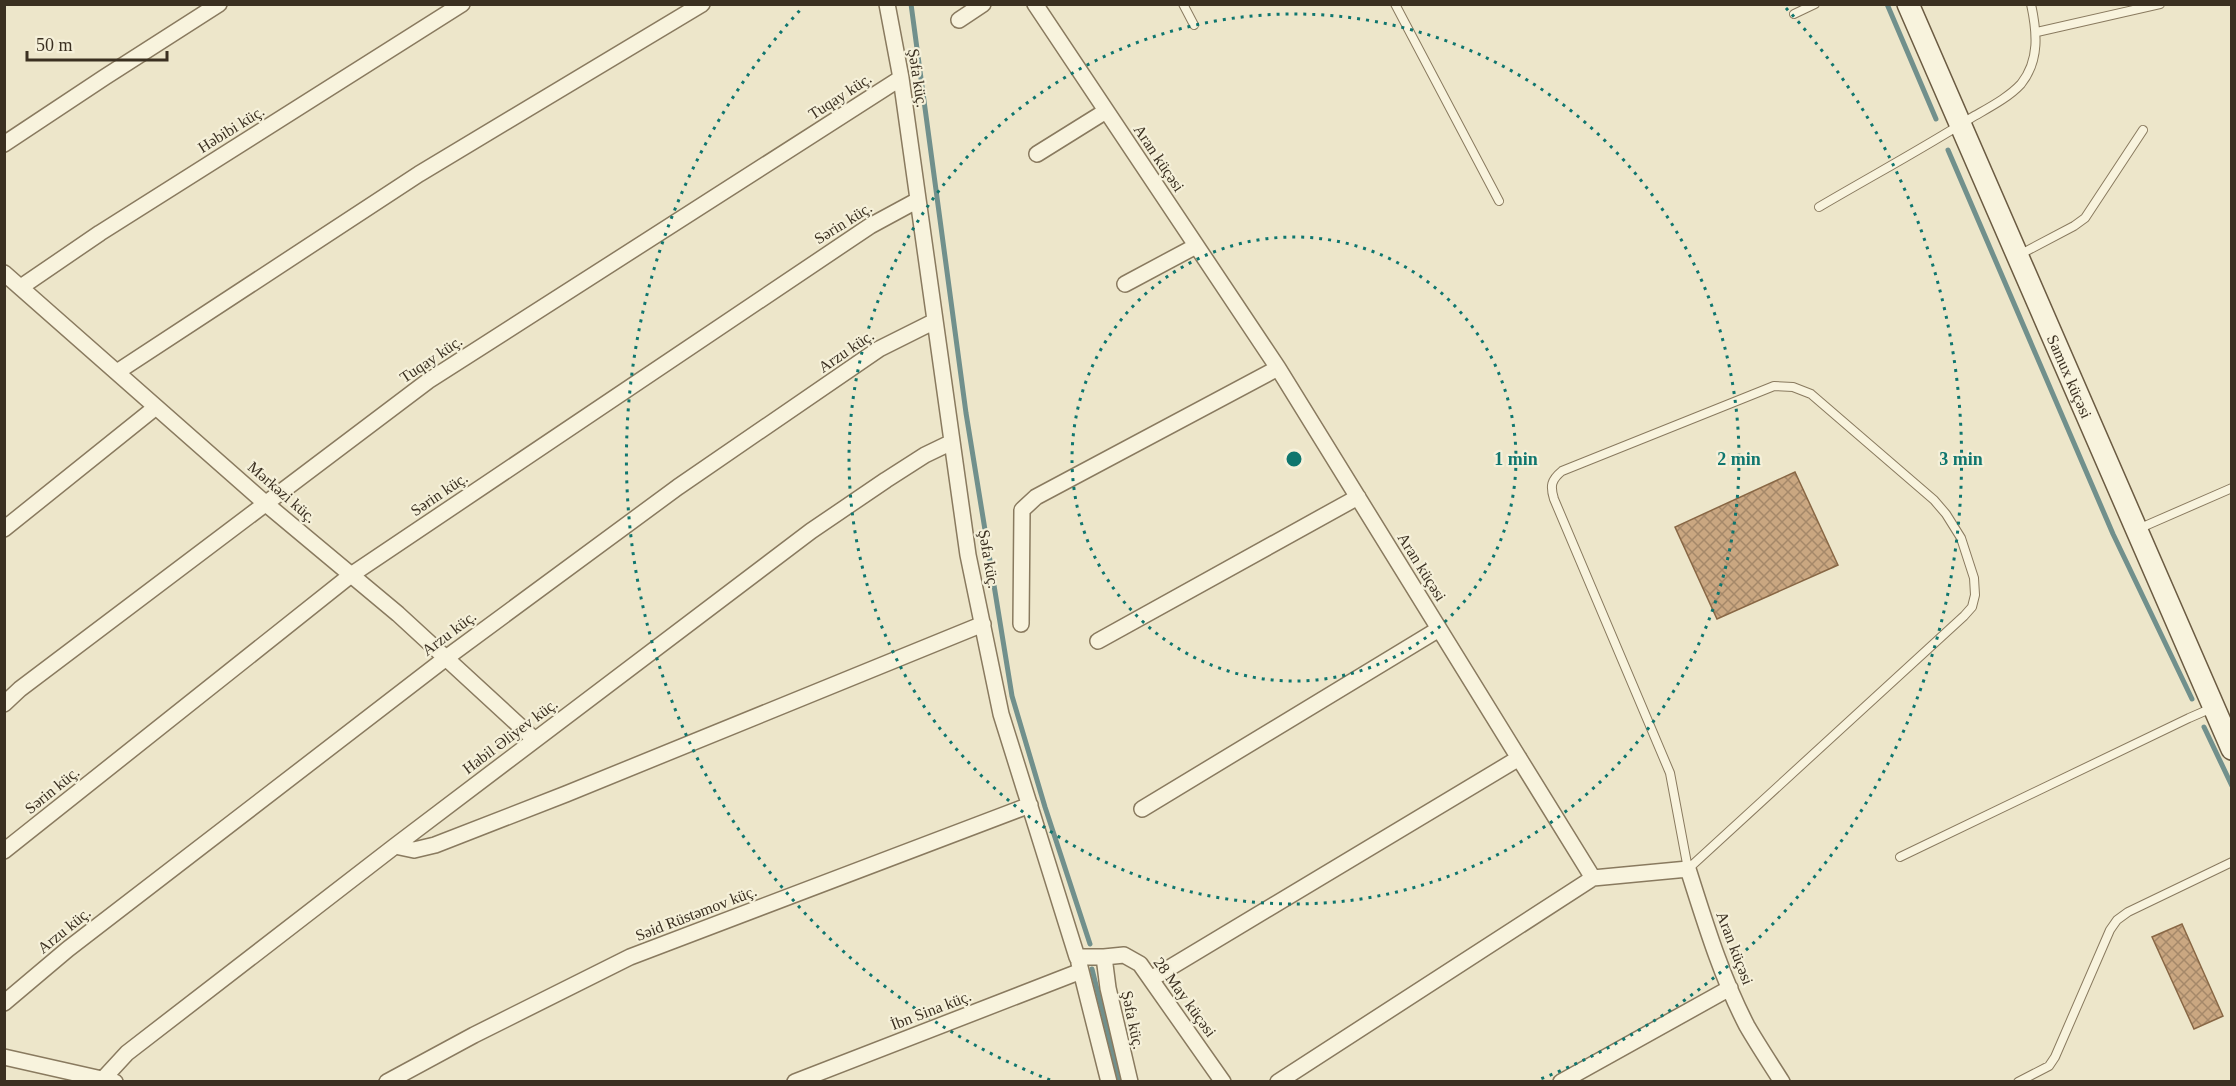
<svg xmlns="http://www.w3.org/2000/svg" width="2236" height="1086" font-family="Georgia,serif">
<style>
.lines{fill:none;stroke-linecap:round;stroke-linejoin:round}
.stream{stroke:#71908c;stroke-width:5}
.building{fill:url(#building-cross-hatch);stroke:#886745;stroke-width:1.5}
.service-casing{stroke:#897a5f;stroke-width:10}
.minor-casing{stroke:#897a5f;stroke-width:18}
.secondary-casing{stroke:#6b5b42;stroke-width:24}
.service{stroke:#f8f3dd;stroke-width:8}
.minor{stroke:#f8f3dd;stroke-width:15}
.secondary{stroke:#f8f3dd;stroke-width:21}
.ring{fill:none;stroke:#0f766e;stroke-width:3;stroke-dasharray:3 6}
.labels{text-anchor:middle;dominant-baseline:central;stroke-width:4.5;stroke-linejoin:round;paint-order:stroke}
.street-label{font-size:16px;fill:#3b3021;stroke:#f5f0d9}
.centre{fill:#0f766e;stroke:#f5f0d9;stroke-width:3}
.ring-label{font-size:18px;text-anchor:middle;font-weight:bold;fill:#0f766e;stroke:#f5f0d9;stroke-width:4.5;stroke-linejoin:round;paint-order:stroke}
</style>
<defs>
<pattern id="building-cross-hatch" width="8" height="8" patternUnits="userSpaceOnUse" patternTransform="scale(1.5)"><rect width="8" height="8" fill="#caa781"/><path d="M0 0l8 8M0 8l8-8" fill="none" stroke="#a58869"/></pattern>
</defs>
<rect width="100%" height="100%" fill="#ede6ca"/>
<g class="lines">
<path class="stream" d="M911 4 966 413 1012 696 1045 807 1090 944
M1887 4 1936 119
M1948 150 2113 534 2192 699
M2204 727 2232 786
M1092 969 1120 1082"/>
</g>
<path class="building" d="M1795 472 1838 565 1717 619 1675 527Z
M2182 924 2223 1016 2194 1029 2152 937Z"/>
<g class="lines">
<defs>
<path id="service" d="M1183 4 1194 25
M1395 4 1499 201
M1794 14 1815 4
M2037 32 2160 4
M1819 207C1870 177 1922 149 1971 118 1988 108 2008 98 2021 84 2040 60 2037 32 2031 4
M2019 255 2074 226 2085 218 2143 130
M1774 386 1793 387 1811 394 1934 500 1946 514 1961 538 1974 578 1975 595 1972 607 1964 616 1688 869 1670 773 1554 499C1550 486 1551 480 1562 471Z
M2138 529 2232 488
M1900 857 2189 718 2212 708
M2018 1082 2049 1066 2055 1057 2110 930 2117 920 2128 912 2232 862"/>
<path id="minor" d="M887 4 901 78 968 555 1001 714 1077 957H1104L1108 988 1130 1082
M1035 4 1278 368 1593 878 1688 869C1705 922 1721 976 1747 1026 1758 1045 1770 1063 1782 1082
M959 20 983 4
M4 144 105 77 219 4
M1037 154 1106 111
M4 273 265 503 398 614 535 740
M1125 284 1196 246
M21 287 100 233 462 4
M117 372 419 174 702 4
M4 529 156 407
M1021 624 1022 510 1036 497 1278 368
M1098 641 1358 497
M4 704 20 689 428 381 901 78
M1142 809 1439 629
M395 846 414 850 435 845 566 794 983 624
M4 851 351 575 870 226 918 200
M1104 957 1124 955 1140 964 1223 1082
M1079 963 1109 1082
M1151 979 1519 758
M4 1003 68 949 446 658 678 487 879 349 935 321
M4 1057 115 1082
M103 1079 127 1053 395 846 811 531 886 480 925 455 952 442
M387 1082 474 1035 630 957 1030 805
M795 1082 1081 971
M1278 1082 1593 878
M1561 1082 1730 988"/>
<g id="secondary">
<path id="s1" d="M1908 4 2232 749"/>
</g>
</defs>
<use href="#service" class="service-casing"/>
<use href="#minor" class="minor-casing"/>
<use href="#secondary" class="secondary-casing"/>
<use href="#service" class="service"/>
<use href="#minor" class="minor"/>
<use href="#secondary" class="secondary"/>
</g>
<g class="ring">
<circle cx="1294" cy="459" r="222"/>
<circle cx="1294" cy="459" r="445"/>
<path d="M1050 1080A667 667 0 0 1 802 8M1786 8A667 667 0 0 1 1538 1080"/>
</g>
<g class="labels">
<g class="street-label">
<text transform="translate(918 78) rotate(81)">Şəfa küç.</text>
<text transform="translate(840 96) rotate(-33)">Tuqay küç.</text>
<text transform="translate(231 129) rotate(-32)">Həbibi küç.</text>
<text transform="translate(1159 158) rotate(56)">Aran küçəsi</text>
<text transform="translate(843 223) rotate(-32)">Sərin küç.</text>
<text transform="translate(846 351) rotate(-34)">Arzu küç.</text>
<text transform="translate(431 359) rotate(-34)">Tuqay küç.</text>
<text stroke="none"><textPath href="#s1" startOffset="406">Samux küçəsi</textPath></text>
<text transform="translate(282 492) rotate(41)">Mərkəzi küç.</text>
<text transform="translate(439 494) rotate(-34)">Sərin küç.</text>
<text transform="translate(989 559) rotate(80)">Şəfa küç.</text>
<text transform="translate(1422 567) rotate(58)">Aran küçəsi</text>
<text transform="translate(449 633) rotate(-37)">Arzu küç.</text>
<text transform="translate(510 736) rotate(-37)">Habil Əliyev küç.</text>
<text transform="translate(52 790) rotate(-39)">Sərin küç.</text>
<text transform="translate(696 913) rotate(-21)">Səid Rüstəmov küç.</text>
<text transform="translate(64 930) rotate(-39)">Arzu küç.</text>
<text transform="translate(1735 948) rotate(69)">Aran küçəsi</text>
<text transform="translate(1185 997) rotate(54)">28 May küçəsi</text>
<text transform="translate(931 1010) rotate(-21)">İbn Sina küç.</text>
<text transform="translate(1133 1020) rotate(78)">Şəfa küç.</text>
</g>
</g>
<circle cx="1294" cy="459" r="9" class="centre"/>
<g class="ring-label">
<text x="1516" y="465">1 min</text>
<text x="1739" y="465">2 min</text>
<text x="1961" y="465">3 min</text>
</g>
<rect width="2236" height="1086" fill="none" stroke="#3b3021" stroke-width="12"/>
<path d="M27 51v9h140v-9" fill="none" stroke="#3b3021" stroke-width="3"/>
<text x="36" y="51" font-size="18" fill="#3b3021" stroke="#f5f0d9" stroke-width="4.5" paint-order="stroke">50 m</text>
</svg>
